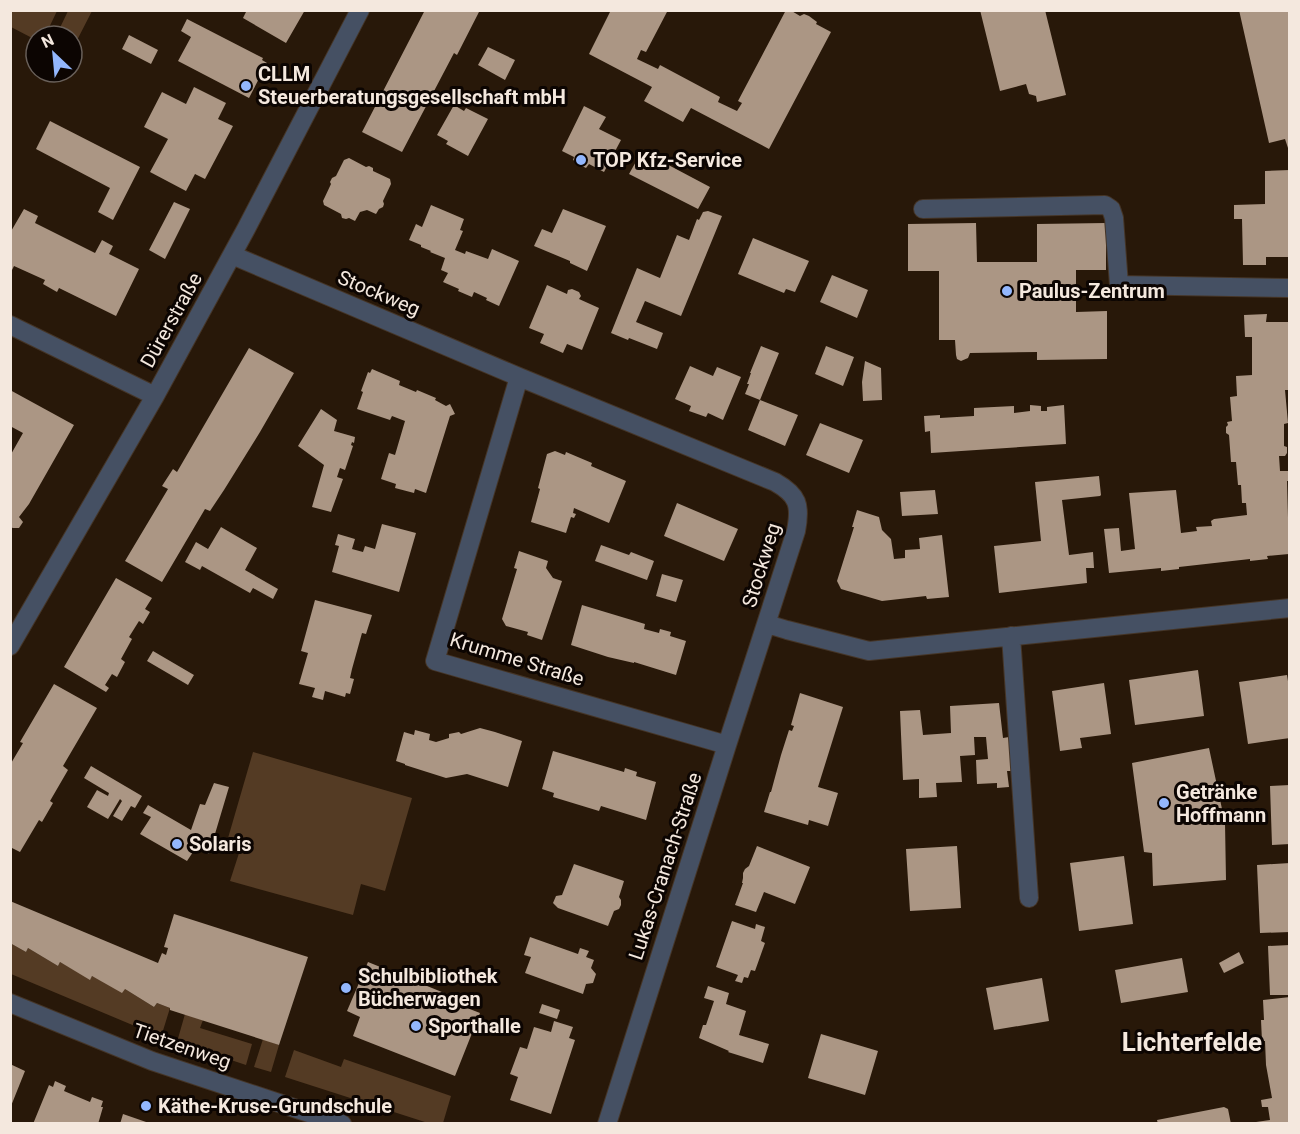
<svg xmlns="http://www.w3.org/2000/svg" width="1300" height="1134" font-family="Roboto,sans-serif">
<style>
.green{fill:#543b24}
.building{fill:#ab9684}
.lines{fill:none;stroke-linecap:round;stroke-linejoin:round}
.minor-casing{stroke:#453527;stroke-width:20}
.minor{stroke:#455063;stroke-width:18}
.poi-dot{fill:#93b7fd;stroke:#0c0502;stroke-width:2}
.labels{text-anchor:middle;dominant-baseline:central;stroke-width:6;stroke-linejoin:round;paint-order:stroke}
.poi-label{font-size:20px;font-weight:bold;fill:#f4e8de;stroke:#0c0502;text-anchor:start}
.street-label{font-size:20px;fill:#f4e8de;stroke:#0c0502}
.district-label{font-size:26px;font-weight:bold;fill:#f4e8de;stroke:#0c0502}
</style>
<rect width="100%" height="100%" fill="#281809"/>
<path class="green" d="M10 11 11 10 57 11 45 36H36V40L11 27Z
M68 11H92L72 50V36H56Z
M253 752 412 798 385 891 361 884 353 915 230 881 240 850 226 845Z
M10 943 26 952 28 948 58 966 60 962 90 979 92 976 125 989 154 1007 157 1003 170 1008 161 1037 11 974Z
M185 1014 203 1020 200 1028 252 1044 246 1065 177 1042Z
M263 1039 279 1045 271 1072 254 1067Z
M294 1050 341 1067 344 1059 451 1096 443 1123H428L285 1077Z"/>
<path class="building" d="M247 10H305L286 43 243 18Z
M425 10H480L457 55 454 53 402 152 362 132Z
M611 10H668L646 52 641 50 637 59 658 69 660 65 720 97 718 102 737 111 742 103 738 101 786 10H790L800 16 804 14 809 16 817 22 816 24 831 32 769 149 691 108 683 122 644 101 652 87 589 54Z
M980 10H1045L1066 95 1037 102 1036 96 1029 94 1026 84 1000 91Z
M1239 10H1290V154L1285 139 1269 143Z
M187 19 263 58 262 60 267 63 249 98 178 61 191 37 181 31Z
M129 35 158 50 151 64 122 49Z
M488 47 515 60 505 80 478 65Z
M194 87 226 103 218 119 233 126 205 179 195 174 186 191 150 172 168 139 144 127 162 92 186 104Z
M454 105 464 111 466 108 488 119 468 156 446 144 448 141 437 135Z
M584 106 606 117 599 129 621 140 604 172 589 164 586 168 576 163 577 162 573 160 574 157 562 151Z
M50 121 140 167 113 220 98 212 110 188 36 149Z
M642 151 710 187 698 209 629 174Z
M349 158 366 167 369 166 373 168V171L390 179 391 184 383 201 384 204 383 207 379 209 376 214 367 210 360 212 355 221 349 218 346 219 342 218 341 214 324 205 323 201 331 184 330 182 332 178 336 176 344 160Z
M1290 170V257H1266V265H1243L1242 219H1234V205L1265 204V171Z
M174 202 190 209 165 259 149 250Z
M431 205 464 219 460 230 463 231 455 250 465 254 466 251 488 259 492 249 519 261 499 306 486 300 487 298 474 292 472 297 458 291 459 289 443 282 448 273 441 270 445 258 430 252 431 251 421 247V245L409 240 416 224 422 227Z
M24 209 38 216 35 223 95 253 102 240 113 246 109 254 139 269 116 316 59 288 57 292 43 284 45 280 14 266 12 270 10 269V233Z
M563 209 606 226 587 271 570 263V261L534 246 542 229 552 233Z
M708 211 722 216 681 316 645 301 636 322 663 333 657 349 629 338 628 340 611 333 637 268 660 278 677 235 689 240 697 219 699 220 703 212Z
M976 223 977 262H1037V224L1106 223V270H1076V312L1107 311V359L1037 360V352L970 353 968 358 961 361 957 359 956 355 955 340H939V271H908V224Z
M753 238 809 261 795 292 786 289 784 293 738 274Z
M832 275 868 290 857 318 820 302Z
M547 285 567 294 568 290 572 289 579 292 581 296 579 299 599 308 582 350 567 344 563 353 540 343 544 334 529 328Z
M1267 314 1266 322H1290L1289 390H1285L1288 423 1284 424V446L1287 447V453L1285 456H1279L1280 471H1289V481H1287L1289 554 1267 556 1268 559 1250 561V559L1179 567V569L1161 571V568L1109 573 1104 529 1119 528 1121 551 1135 549 1129 493 1176 490 1181 533 1197 531 1196 527 1212 526 1211 521 1214 519 1247 515 1246 503H1242L1241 485H1238L1236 462H1231L1229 435 1226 433V427L1228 425 1227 422 1232 421 1230 397 1237 396 1236 376 1252 375V337H1245L1244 315Z
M761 346 779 353 760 400 745 394 749 384H747L751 373H750Z
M826 346 854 357 843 386 815 374Z
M249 348 294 373 260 432 224 490 210 511 205 509 162 582 125 561 168 489 162 486 173 469 177 472Z
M865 361 881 368 882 400 863 401 862 382Z
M690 366 713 376 717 367 741 377 723 420 708 413 706 417 689 411 691 406 675 399Z
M372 369 400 381 399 385 416 392 417 390 436 398 435 400 446 406 450 404 455 414 450 416 426 493 415 489 414 493 395 488 396 484 381 479 389 453 395 455 405 421 392 416 390 420 357 409 363 392 361 391 368 372 370 373Z
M10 390 74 425 29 504 19 517 23 522 19 528H13L10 527V456L23 433 10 426Z
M760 400 798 415 785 446 748 430Z
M1030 405 1041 406V411H1047V407L1064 405 1066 444 931 453 930 431 925 432 924 416 940 415V418L974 416V408L1014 406V413L1030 411Z
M321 409 337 420 334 431 355 437 354 443 352 442 351 445 353 446 345 470 340 468 337 477 343 479 331 512 312 507 324 465 298 446Z
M820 423 863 440 849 473 806 455Z
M555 451 565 455 566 452 592 463 591 466 626 481 609 523 574 508 573 513 576 514 574 518 571 517 566 533 531 522 540 489 538 488 547 454Z
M1099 476 1101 495 1100 496 1062 500 1069 555 1093 552 1094 568H1086L1087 583 999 593 994 546 1041 541 1035 482Z
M935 490 938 514 902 516 900 492Z
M677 503 738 529 724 561 664 536Z
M857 510 879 517 882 530 891 539 894 559 905 558V550L920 549 919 538 942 535 949 597 927 599 926 596 882 601 841 589 837 581 854 527H852Z
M382 524 416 533 399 592 332 572 339 546 335 545 338 534 355 539 352 549 363 552 365 546 375 549Z
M221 527 257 548 245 570 278 589 273 599 253 588 250 593 202 566 200 570 185 562 196 542 208 549Z
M601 545 629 555 631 552 654 561 647 580 595 561Z
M519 551 548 561 546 568 553 578 562 581 542 640 527 635 528 632 506 626 502 619 517 569 514 568Z
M662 574 683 580 676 602 656 596Z
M116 578 152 598 145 609 150 612 143 624 139 621 129 637 132 639 121 659 125 662 117 677 112 674 105 685 109 688 106 692 64 667Z
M315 600 372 615 366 634 362 633 352 669 350 678 354 679 350 694 346 693 345 697 325 691 323 700 312 697 315 688 299 684 308 653 301 651Z
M582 605 645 624 644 629 659 633 660 629 671 632 670 636 686 641 676 675 634 662V663L608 657 571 645Z
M153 651 194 675 188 685 147 661Z
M1198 670 1204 716 1135 725 1129 680Z
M1287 675 1290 694V738L1248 744 1239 682Z
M1104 683 1111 734 1080 738 1082 748 1060 751 1052 691Z
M54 684 97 708 63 766 68 770 50 801 53 803 42 822 39 820 20 852 10 847V765L23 743 20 742Z
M800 693 843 707 818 787 838 793 828 826 809 820 808 825 764 812 770 792H771L781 755 789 730 792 731 794 726 791 725Z
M999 703 1003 738 1009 737 1013 771H1007L1009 787 997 788V783L977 784 976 760 988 759 986 737H974L975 755 960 756 962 782 936 783 937 797 919 798V779L903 780 900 711 920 710 923 735 951 733 950 706Z
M480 728 495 732 522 741 508 787 467 774 446 778 405 765V764L396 761 404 732 414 735 415 730 430 734 429 740 436 742 449 738V734L459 732 461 734Z
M1209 748 1225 823 1226 880 1153 886 1152 853 1144 852 1132 763Z
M553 751 624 772 625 768 637 772 636 776 656 782 646 820 601 806 599 811 553 797 554 793 542 789Z
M91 766 142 796 135 808 131 806 122 821 113 816 122 801 120 799 108 819 87 807 97 790 108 796 109 793 84 778Z
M214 783 229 787 209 854 195 849 187 861 140 834 151 817 143 813 148 805 191 830 200 804 205 805Z
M1290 785V844L1272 845 1270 786Z
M757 846 810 867 795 904 764 892 756 912 735 905 743 883H742L743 878V873L745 869 749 866Z
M957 846 961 908 910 911 906 849Z
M1124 856 1133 924 1079 931 1070 863Z
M1290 863V932L1260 933 1257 865Z
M574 864 624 881 619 897 621 900V905L619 909 614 911 608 926 558 908 553 903 556 896 562 895Z
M10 901 158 963 162 953 166 955 168 948 164 947 174 914 308 957 279 1045 170 1010V1008L157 1003 154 1007 125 989 122 993 92 976 90 980 60 962 58 966 28 948 26 952 10 943Z
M732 921 755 929 756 924 765 927 761 941 765 943 755 971 751 970 748 978 744 977 742 983 735 981 738 975 716 967Z
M530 937 578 954 580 948 589 951 586 957 594 960 591 968 596 974 593 983 586 984 583 994 525 973 531 957 524 955Z
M1290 945V995H1270L1268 946Z
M1239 952 1244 963 1224 973 1219 963Z
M1182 958 1188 992 1121 1003 1115 970Z
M368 962 464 1001 462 1006 480 1013 455 1076 353 1036 360 1017 347 1011Z
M1042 978 1049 1021 994 1030 986 988Z
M708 986 729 993 726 1004 746 1011 739 1035 769 1044 763 1063 728 1052 729 1051 699 1038 703 1025H706L714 1001 704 998Z
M1290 997V1124H1256V1122L1270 1120 1268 1107H1262L1261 1100 1272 1098 1266 1065 1265 1041H1262L1261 1020H1264L1263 1000Z
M542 1004 560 1010 557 1019 539 1013Z
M554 1021 573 1027 569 1038 575 1040 551 1114 510 1100 518 1077 510 1074 520 1047 527 1049 534 1027 551 1032Z
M821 1034 878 1051 865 1095 808 1078Z
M10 1064 25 1071 11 1106H10Z
M55 1081 66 1086 64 1091 90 1102 92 1097 103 1101 101 1107H103L98 1124H33L49 1085 53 1087Z
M1224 1107 1228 1109 1231 1124H1158L1157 1120Z
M123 1114 149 1123V1124H120Z"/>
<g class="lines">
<defs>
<path id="minor" d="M923 209 1105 205 1111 209 1114 218 1119 285 1290 288
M232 255 519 377 775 482C798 495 801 505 796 531L727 745 607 1124
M10 325 155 396
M519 377 435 661 727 745
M767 624 787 630 869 651 1290 608
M1011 636 1029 898
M10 646 155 396 246 229 360 10
M10 1003 152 1061 342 1124"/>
</defs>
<use href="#minor" class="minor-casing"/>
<use href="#minor" class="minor"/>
</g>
<g class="poi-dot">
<circle cx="246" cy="86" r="6"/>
<circle cx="581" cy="160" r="6"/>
<circle cx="1007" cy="291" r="6"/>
<circle cx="1164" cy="803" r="6"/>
<circle cx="177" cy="844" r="6"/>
<circle cx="346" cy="988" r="6"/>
<circle cx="416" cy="1026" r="6"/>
<circle cx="146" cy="1106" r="6"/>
</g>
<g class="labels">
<g class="poi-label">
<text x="258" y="74">CLLM<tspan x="258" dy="23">Steuerberatungsgesellschaft mbH</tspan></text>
<text x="593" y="160">TOP Kfz-Service</text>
<text x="1019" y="291">Paulus-Zentrum</text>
<text x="1176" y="792">Getränke<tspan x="1176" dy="23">Hoffmann</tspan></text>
<text x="189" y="844">Solaris</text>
<text x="358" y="976">Schulbibliothek<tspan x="358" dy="23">Bücherwagen</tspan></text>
<text x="428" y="1026">Sporthalle</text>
<text x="158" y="1106">Käthe-Kruse-Grundschule</text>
</g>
<g class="street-label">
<text transform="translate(379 293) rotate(23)">Stockweg</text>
<text transform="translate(171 320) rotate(-61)">Dürerstraße</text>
<text transform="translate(761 565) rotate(-73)">Stockweg</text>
<text transform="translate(517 659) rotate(17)">Krumme Straße</text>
<text transform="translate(665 866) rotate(-72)">Lukas-Cranach-Straße</text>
<text transform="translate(182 1046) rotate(19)">Tietzenweg</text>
</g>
<g class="district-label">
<text x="1192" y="1042">Lichterfelde</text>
</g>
</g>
<rect width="1300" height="1134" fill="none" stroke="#f4e8de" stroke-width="24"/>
<g transform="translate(54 54) rotate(334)"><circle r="28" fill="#0c0502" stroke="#69605a" stroke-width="1.5"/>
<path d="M0-4.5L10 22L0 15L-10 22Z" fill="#93b7fd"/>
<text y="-9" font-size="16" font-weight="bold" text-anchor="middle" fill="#f4e8de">N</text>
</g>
</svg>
